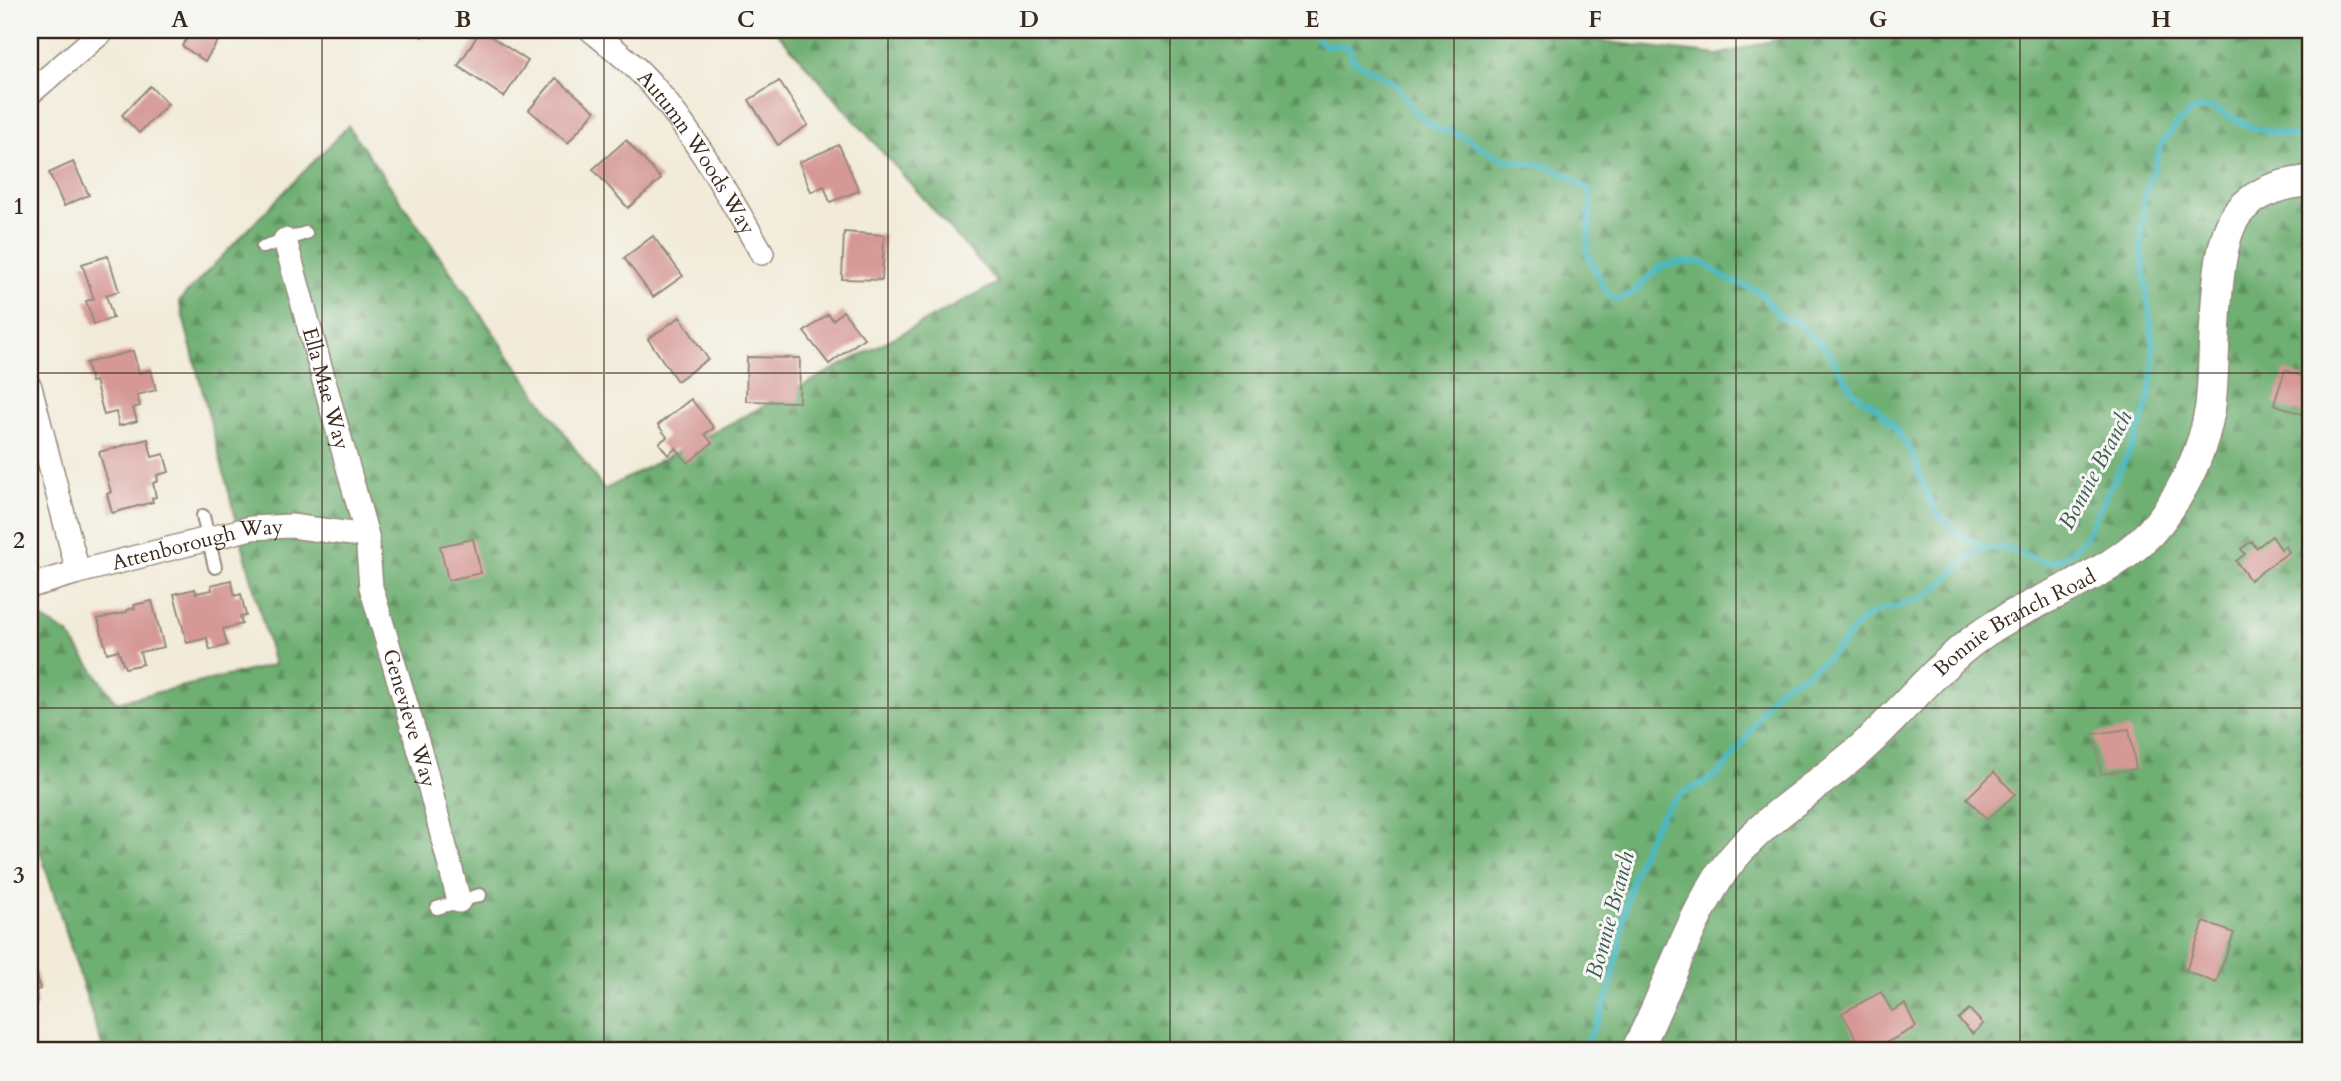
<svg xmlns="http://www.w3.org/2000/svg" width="2341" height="1081" font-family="Cardo,serif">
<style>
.forest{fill:url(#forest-firs);stroke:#546c48;stroke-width:2}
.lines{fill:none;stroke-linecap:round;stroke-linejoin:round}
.stream{stroke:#4ab9bf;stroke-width:6}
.building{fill:#d59895}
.service-casing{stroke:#968a7c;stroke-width:16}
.minor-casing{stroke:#968a7c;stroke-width:26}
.tertiary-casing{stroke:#968a7c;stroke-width:33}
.service{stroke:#fff;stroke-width:12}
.minor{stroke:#fff;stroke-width:23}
.tertiary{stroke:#fff;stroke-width:30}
.grid{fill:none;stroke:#3b2a1e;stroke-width:2;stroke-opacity:0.55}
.labels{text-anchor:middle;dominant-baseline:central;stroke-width:6;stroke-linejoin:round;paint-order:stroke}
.street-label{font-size:21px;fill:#3b2a1e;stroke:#f6f6f2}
.water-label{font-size:23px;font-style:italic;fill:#405c56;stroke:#f6f6f2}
.neatline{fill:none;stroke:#3b2a1e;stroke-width:2.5}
.grid-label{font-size:23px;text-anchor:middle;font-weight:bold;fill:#3b2a1e}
</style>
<defs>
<pattern id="forest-firs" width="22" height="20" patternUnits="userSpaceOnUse" patternTransform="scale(1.75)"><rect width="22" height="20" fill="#6eaf72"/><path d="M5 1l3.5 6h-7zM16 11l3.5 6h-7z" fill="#5c8f5d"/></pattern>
</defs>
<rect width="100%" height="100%" fill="#f6f6f2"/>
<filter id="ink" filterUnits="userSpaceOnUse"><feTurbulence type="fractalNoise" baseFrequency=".0143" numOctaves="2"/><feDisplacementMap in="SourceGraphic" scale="14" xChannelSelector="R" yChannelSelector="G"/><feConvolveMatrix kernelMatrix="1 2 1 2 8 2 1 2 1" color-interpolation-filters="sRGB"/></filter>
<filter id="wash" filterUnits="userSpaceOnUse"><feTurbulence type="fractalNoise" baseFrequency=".00686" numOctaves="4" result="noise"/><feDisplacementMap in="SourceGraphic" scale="28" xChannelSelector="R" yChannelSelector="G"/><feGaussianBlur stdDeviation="1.57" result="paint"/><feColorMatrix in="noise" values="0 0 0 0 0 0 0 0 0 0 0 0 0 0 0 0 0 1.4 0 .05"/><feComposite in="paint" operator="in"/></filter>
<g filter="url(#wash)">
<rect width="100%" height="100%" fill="#f2ebd9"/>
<path class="forest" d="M775 30H1504L1718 55 1814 30H2311V1051H212L103 1049 30 819V612L68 634 116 702 274 665 179 301 348 126 604 490 998 283Z"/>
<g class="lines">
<path class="stream" d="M1309 30 1325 46 1342 45 1350 49 1353 60 1394 83 1411 107 1426 122 1442 131 1454 132 1468 139 1500 159 1547 166 1573 179 1589 190 1591 201 1587 253 1607 293 1616 300 1631 294 1660 267 1676 263 1701 262 1731 281 1759 291 1780 317 1795 321 1827 350 1854 392 1877 408 1896 429 1913 455 1922 483 1937 513 1960 535 1987 549
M1581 1051C1594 1031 1605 1007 1611 984 1622 947 1622 907 1635 870 1643 847 1661 807 1682 794 1695 785 1711 782 1722 770 1735 756 1746 739 1756 722 1763 710 1769 697 1780 688 1785 683 1792 681 1798 678 1810 671 1823 662 1833 653 1847 642 1852 625 1869 616 1886 606 1907 606 1924 597 1947 585 1962 556 1987 549 2027 538 2038 590 2083 540L2133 445 2147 408 2153 373V344L2141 246 2144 198 2162 143 2177 124 2194 110 2212 108 2253 128 2311 140"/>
</g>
<g id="blocks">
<path class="building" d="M193 30H225L205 61 182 46Z
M411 30H427L422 37Z
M481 30 528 61 504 97 458 66Z
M1526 30H1543L1541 35Z
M2307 65H2311V82H2310Z
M556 78 595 111 568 143 529 110Z
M779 81 808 125 778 145 749 100Z
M150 86 168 104 139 133 122 115Z
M626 140 661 179 628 208 593 169Z
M839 145 859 191 830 202 824 186 811 192 799 162Z
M73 162 89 195 64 206 49 173Z
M844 232 884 235 882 280 842 279Z
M653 236 683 276 653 297 624 258Z
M108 256 119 291 106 295 113 318 94 324 86 301 94 299 82 264Z
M843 311 864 338 829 364 804 332 828 314 833 320Z
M680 317 708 359 677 381 648 339Z
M133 351 139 373 151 370 156 390 137 395 140 406 133 408 137 421 119 426 116 412 104 415 95 381 91 382 86 363Z
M747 357 800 358 799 402 746 401Z
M2285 370 2311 380V405L2307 416 2274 404Z
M691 399 714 428 705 434 712 443 688 463 676 448 668 455 659 443 667 437 658 425Z
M148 439 152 457 164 454 169 472 157 475 158 481 153 483 156 497 152 498 153 502 112 513 107 494 111 492 99 452Z
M2272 536 2281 549 2285 546 2289 552 2250 580 2236 561 2245 554 2241 549 2252 541 2256 548Z
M473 539 481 573 448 580 440 546Z
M231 580 235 596 241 594 246 616 240 617 242 624 223 629 227 645 210 650 207 638 187 643 174 594 195 589 196 593 212 590 211 585Z
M152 601 164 647 140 652 143 664 125 668 118 650 107 653 98 619 127 612V610L135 608 134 605Z
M2129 729 2136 769 2101 774 2094 734Z
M1994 772 2015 794 1987 820 1967 798Z
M2204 922 2234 933 2216 983 2186 971Z
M35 970 40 989 34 991 37 1005 31 1007 34 1018 30 1019V972Z
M1881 992 1892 1011 1905 1004 1916 1027 1871 1051H1863L1842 1013Z
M1969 1009 1983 1024 1973 1034 1958 1019Z"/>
</g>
</g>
<g filter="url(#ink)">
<use href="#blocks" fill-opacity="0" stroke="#968a7c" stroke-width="2"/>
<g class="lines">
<defs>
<path id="service" d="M263 247 306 233
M203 516 215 567
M437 908 480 895"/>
<g id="minor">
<path id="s1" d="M591 30C613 48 636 66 654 87 697 138 729 197 762 253"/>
<path d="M30 93 104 30"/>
<path id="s2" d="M285 240 367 536 371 587 424 765 459 901"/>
<path d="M30 387 78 572"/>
<path id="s3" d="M30 586 78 572 251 528 291 526 367 536"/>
</g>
<g id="tertiary">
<path id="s4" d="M1636 1051C1667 993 1686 925 1723 871 1759 820 1817 788 1863 747 1903 711 1935 668 1978 637 2036 594 2114 580 2160 521 2186 487 2203 451 2210 409 2217 362 2210 247 2238 213 2256 191 2284 183 2311 181"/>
</g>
</defs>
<use href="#service" class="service-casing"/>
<use href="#minor" class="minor-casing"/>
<use href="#tertiary" class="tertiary-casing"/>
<use href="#service" class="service"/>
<use href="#minor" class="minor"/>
<use href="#tertiary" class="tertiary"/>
</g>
</g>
<path class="grid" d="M322 30V1051M604 30V1051M888 30V1051M1170 30V1051M1454 30V1051M1736 30V1051M2020 30V1051M30 373H2311M30 708H2311"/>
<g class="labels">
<g class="street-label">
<text stroke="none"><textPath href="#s1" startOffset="163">Autumn Woods Way</textPath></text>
<text stroke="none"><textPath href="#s2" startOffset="154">Ella Mae Way</textPath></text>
<text stroke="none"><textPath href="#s3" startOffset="173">Attenborough Way</textPath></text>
<text stroke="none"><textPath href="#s4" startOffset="586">Bonnie Branch Road</textPath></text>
<text stroke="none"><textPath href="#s2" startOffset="495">Genevieve Way</textPath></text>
</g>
<g class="water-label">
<text transform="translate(2095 470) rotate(-62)">Bonnie Branch</text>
<text transform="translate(1610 915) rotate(-75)">Bonnie Branch</text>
</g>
</g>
<rect width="2341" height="1081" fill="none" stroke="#f6f6f2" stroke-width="77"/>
<rect x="38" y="38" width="2264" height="1004" class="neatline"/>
<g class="grid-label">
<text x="180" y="27">A</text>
<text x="463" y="27">B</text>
<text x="746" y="27">C</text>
<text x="1029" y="27">D</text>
<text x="1312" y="27">E</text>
<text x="1595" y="27">F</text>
<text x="1878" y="27">G</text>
<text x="2161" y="27">H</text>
<text x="19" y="214">1</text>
<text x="19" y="548">2</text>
<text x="19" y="883">3</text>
</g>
</svg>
